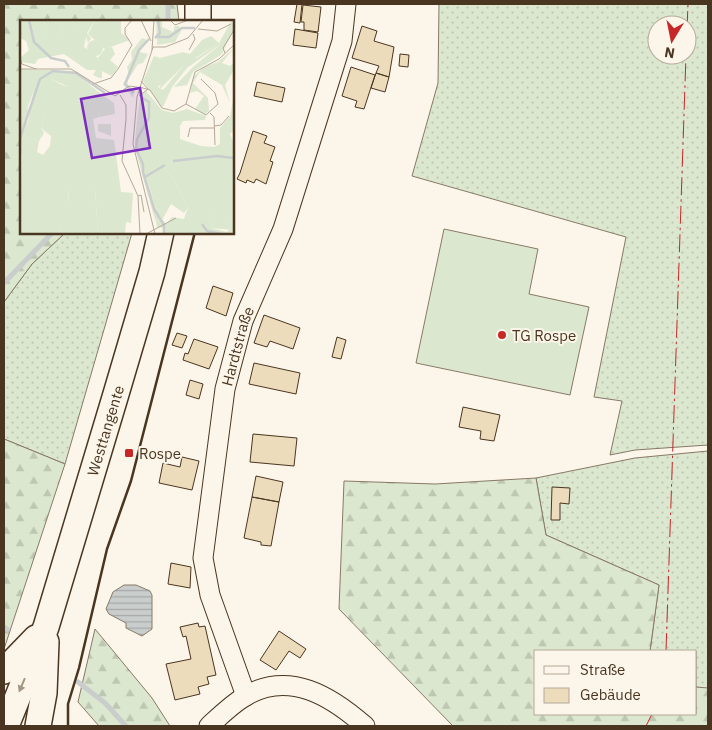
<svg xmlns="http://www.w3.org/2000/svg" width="712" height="730" font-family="'IBM Plex Sans',sans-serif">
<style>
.grass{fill:url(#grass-dots);stroke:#887966;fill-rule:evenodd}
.forest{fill:url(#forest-firs);stroke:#887966}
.pitch{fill:#dce7d0;stroke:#887966}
.water{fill:url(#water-rules);stroke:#887966}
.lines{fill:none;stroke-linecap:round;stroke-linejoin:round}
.stream{stroke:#c9cecd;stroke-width:5}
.building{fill:#ecdcbc;stroke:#4a3520}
.minor-casing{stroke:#4a3520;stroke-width:21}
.major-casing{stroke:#4a3520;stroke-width:28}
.minor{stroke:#fbf6e9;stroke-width:19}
.major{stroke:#fbf6e9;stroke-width:25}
.wall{stroke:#4a3520;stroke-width:2.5}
.power{stroke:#c62828;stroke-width:1;stroke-dasharray:18 4 2.5 4;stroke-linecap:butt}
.oneway{fill:#a29684}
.poi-dot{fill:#c62828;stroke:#fbf6e9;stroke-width:2}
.labels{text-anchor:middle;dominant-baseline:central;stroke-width:4;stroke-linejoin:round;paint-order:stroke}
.poi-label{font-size:15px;fill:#4a3520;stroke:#fbf6e9;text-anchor:start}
.street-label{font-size:15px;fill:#4a3520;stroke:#fbf6e9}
.inset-river{fill:none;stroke:#c9cecd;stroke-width:2.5}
.inset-road{fill:none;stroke:#b4a999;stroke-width:1}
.view{fill:#7b2cbf;fill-opacity:0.15;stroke:#7b2cbf;stroke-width:2.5}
.inset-edge{fill:none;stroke:#4a3520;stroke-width:2.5}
</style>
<defs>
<pattern id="grass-dots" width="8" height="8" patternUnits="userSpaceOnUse" patternTransform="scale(1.25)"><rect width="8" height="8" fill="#dce7d0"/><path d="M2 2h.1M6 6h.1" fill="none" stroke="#bec7b2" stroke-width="1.8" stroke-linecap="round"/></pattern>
<pattern id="forest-firs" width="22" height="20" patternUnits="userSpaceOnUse" patternTransform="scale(1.25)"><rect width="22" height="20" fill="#dce7d0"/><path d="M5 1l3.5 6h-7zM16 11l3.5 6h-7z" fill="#bec7b2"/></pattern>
<pattern id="water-rules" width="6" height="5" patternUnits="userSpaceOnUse" patternTransform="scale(1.25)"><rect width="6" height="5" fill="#c9cecd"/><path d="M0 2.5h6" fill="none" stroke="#a5a8a6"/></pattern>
</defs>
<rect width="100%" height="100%" fill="#fbf6e9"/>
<path class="grass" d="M439 4H708V445L635 450 610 455 622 401 594 397 626 237 412 176 438 83ZM657 25H687V55H657Z
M65 233H132L65 464 4 439V302L32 264Z
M708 451V688L707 689 696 687V651H650L659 585 546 535 536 478 635 458Z"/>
<path class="forest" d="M4 4H177L179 21H21V232L65 233 32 264 4 302Z
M4 439 65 464 4 649Z
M536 478 546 535 659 585 650 651H536V714H696V687L708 688V726H453L339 609 344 481 435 484Z
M95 629 152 698 170 726H99L78 702Z"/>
<path class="pitch" d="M444 229 538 249 529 294 589 307 570 395 416 363Z"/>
<path class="water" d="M124 585H136L150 591 152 595V629L142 636 126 628V623L109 614 106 609 113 592Z"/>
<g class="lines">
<path class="stream" d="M168 4V21
M4 283 53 232
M4 627 7 629
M78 682 105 703 126 726"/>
</g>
<path class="building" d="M297 4H302L300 23 294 22Z
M303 5 321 7 318 32 304 30V22H301Z
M362 26 377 31 374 41 394 47 389 77 376 73 379 66 352 58Z
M295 29 318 33 316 48 293 45Z
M400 54 409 55 408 67 399 66Z
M351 67 375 75 364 109 355 107 357 101 342 96Z
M376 73 389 77 385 92 371 88Z
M257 82 285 88 282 102 254 96Z
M253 131 267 136 264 143 275 147 270 161 273 162 266 184 256 179 254 183 247 180 246 183 237 179 240 173Z
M213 286 233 293 226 316 206 308Z
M264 315 300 328 293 349 270 341 267 347 254 343Z
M177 333 187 336 182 348 172 345Z
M337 337 346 340 341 359 332 357Z
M194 339 218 347 209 369 183 360 185 353 188 354Z
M254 363 300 373 296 394 249 384Z
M190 380 203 384 199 399 186 395Z
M463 407 500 415 494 441 480 439 481 431 459 427Z
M253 434 297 438 294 466 250 462Z
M182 457 199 461 192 490 159 483 163 463 180 467Z
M256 476 283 482 279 502 252 497Z
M552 487 570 488 569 504 560 503V520H551Z
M252 497 279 502 271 546 261 545V542L244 538Z
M171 563 191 567 190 588 168 584Z
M198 623 199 627 205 626 216 675 207 677 209 684 198 687 200 694 175 700 166 664 191 659 186 636 183 637 180 627Z
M279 631 306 649 300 658 289 651 276 670 260 660Z"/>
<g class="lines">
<defs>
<g id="minor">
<path id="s1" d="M246 696 210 595 203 558 225 389 243 321 283 229 321 108 342 41 346 4"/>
<path d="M209 726C220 716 231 705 244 697 289 669 332 697 365 726"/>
</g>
<g id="major">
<path d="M198 21V4"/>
<path d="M4 671 36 638"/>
<path id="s2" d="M6 726 46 627 116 394 152 272 161 232"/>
<path d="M38 726 44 693 46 642"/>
</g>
</defs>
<use href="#minor" class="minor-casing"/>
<use href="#major" class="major-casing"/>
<use href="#minor" class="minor"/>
<use href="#major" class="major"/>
<path class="wall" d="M68 726V704L79 668 107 549 131 481 195 232"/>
<path class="power" d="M687 29 688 4
M666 651 686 55
M646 726 652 714"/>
</g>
<defs><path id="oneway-solid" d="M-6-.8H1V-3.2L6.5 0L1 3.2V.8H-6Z" transform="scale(1.25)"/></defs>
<use class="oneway" href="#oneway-solid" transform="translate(22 685) rotate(113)"/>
<g class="poi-dot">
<circle cx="502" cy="335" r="5"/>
<rect x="124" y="448" width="10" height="10" rx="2.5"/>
</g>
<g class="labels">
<g class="poi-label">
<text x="512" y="335">TG Rospe</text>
<text x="139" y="453">Rospe</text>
</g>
<g class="street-label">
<text stroke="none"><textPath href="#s1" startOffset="360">Hardtstraße</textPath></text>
<text stroke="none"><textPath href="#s2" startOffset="312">Westtangente</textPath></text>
</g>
</g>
<g transform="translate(20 20)">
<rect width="214" height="214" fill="#fbf6e9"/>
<path d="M0 0H22L25 4 21 8 26 14H39L44 0H56V4L68 8 64 27 78 38 85 29 68 14 75 0H101V13L110 20 88 28 92 27 95 34 90 40 98 47 92 56 82 51V58H79L73 55 76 50H67L44 34 18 39 15 44 1 42 0 38 9 30 6 21 0 18ZM191 16 199 23 163 46 139 70 141 63 129 52 133 45 140 38 163 32 170 34 182 20ZM0 49 53 51 77 71 69 76 31 59 16 66 8 86 7 107 0 114ZM62 82H67L78 92 79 97 73 99 76 118 94 120 101 172 113 173 111 203 106 202 105 214H78L75 169 56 163 48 170 49 184 38 214H0L2 129 11 118 19 121 17 132 23 135 30 126 31 116 21 108 24 96ZM118 91 128 93V98L115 119ZM143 147 155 161 168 187 164 193 151 184 141 202H136L133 193 140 192 132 184 133 176 126 158ZM197 190 214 199V210L191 208Z" fill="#dce7d0"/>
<path d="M22 0H44L39 14H26L20 8 25 4ZM56 0H75L67 13 71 18 68 23 65 13 68 8 55 4ZM136 0H142V7L153 12 155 6H159L161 11 155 22 137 25ZM212 0 214 10 201 35 173 52 167 65 154 67 173 47 201 24 167 48 152 67 143 87 141 86 123 61 134 36 140 38 129 52 142 63 138 67 143 70 163 46 165 39 177 38 199 23ZM122 18 127 20 119 32 128 34 123 43 118 44 108 60 107 66 114 72 113 78 103 64 109 55 107 47 112 40 111 32ZM214 28 202 43 210 46 214 43V50L205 65 210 83 202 65 180 52 173 63 188 78 189 91 185 94 175 89 184 76 177 71 170 73 174 56 184 47 198 42ZM31 49V59L42 65 58 69 69 76 77 71 94 83 95 94 79 97 78 92 68 90 67 82H63L57 91 39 98 24 96 21 108 24 113 19 121 11 118 0 137V114L7 107 16 60ZM126 71 142 90 153 93 167 89 186 96 185 100 163 101 160 106V119L181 126 194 127 200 124V108L210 96 213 81 214 110 210 114 214 124V199L197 191 191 208 207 212 210 208 214 210V214H144V208L137 207 136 202 141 198 146 204 152 197 164 199 168 187 155 161 143 147 126 158 133 176 132 184 140 192 139 198 133 193 115 128V119L128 98V93L118 91 121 74ZM65 154 75 169 78 214H38L41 206 32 188 49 184 48 170Z" fill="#dce7d0"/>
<path d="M67 28a8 8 0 1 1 16 0a8 8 0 1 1-16 0ZM78 104H91V116L78 111Z" fill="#dce7d0"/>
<path class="inset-river" d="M9 0 14 22 31 38 45 41 49 47M138 17H149L162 8H175M135 18 140 13 138 0M114 73 105 64 119 30 129 19M121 77 129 82V98L117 119 116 129 123 144V152L134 189 144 205V214M0 118 20 59 33 51 56 53 85 73M153 141 197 136 213 138M125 157 145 145M182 204 187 211 202 214"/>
<path class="inset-road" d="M121 0 131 21M151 1 155 5 168 0M178 9 197 11 211 4M133 27H145L168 18 183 0M133 27 117 77 113 124 135 214M132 30 134 0M169 30 175 19 173 14M205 33 203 28 214 10M0 38 2 44 16 49M0 49H51L95 76 109 66 123 68 130 70 142 88 154 91 166 84 175 52 199 39 214 25M73 64 91 58 98 49 112 25 105 14V8L112 0M100 75 106 85V99L102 141 118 176 120 214M119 76 128 69 121 61M166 84 186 95 198 84 195 73 181 59M190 93 194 97 195 125M194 106 201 105 209 96M168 117 170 108H194M118 176 121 175 124 192M126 214 156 198"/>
<path class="view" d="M120 68 130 128 72 138 61 79Z"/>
<rect width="214" height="214" class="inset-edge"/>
</g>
<rect width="712" height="730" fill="none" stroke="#4a3520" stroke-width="10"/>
<rect x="534" y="650" width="162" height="65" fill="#fbf6e9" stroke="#b4a999"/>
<rect x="544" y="666" width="25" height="8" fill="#fbf6e9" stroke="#b4a999"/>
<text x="580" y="675" font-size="15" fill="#4a3520">Straße</text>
<rect x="544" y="688" width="25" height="15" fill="#ecdcbc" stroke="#b4a999"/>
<text x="580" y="700" font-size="15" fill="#4a3520">Gebäude</text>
<g transform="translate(672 40) rotate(190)"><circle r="24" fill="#fbf6e9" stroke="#b4a999"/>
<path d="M0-4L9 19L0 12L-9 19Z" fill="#c62828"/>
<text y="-8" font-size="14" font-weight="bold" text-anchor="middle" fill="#4a3520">N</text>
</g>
</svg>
